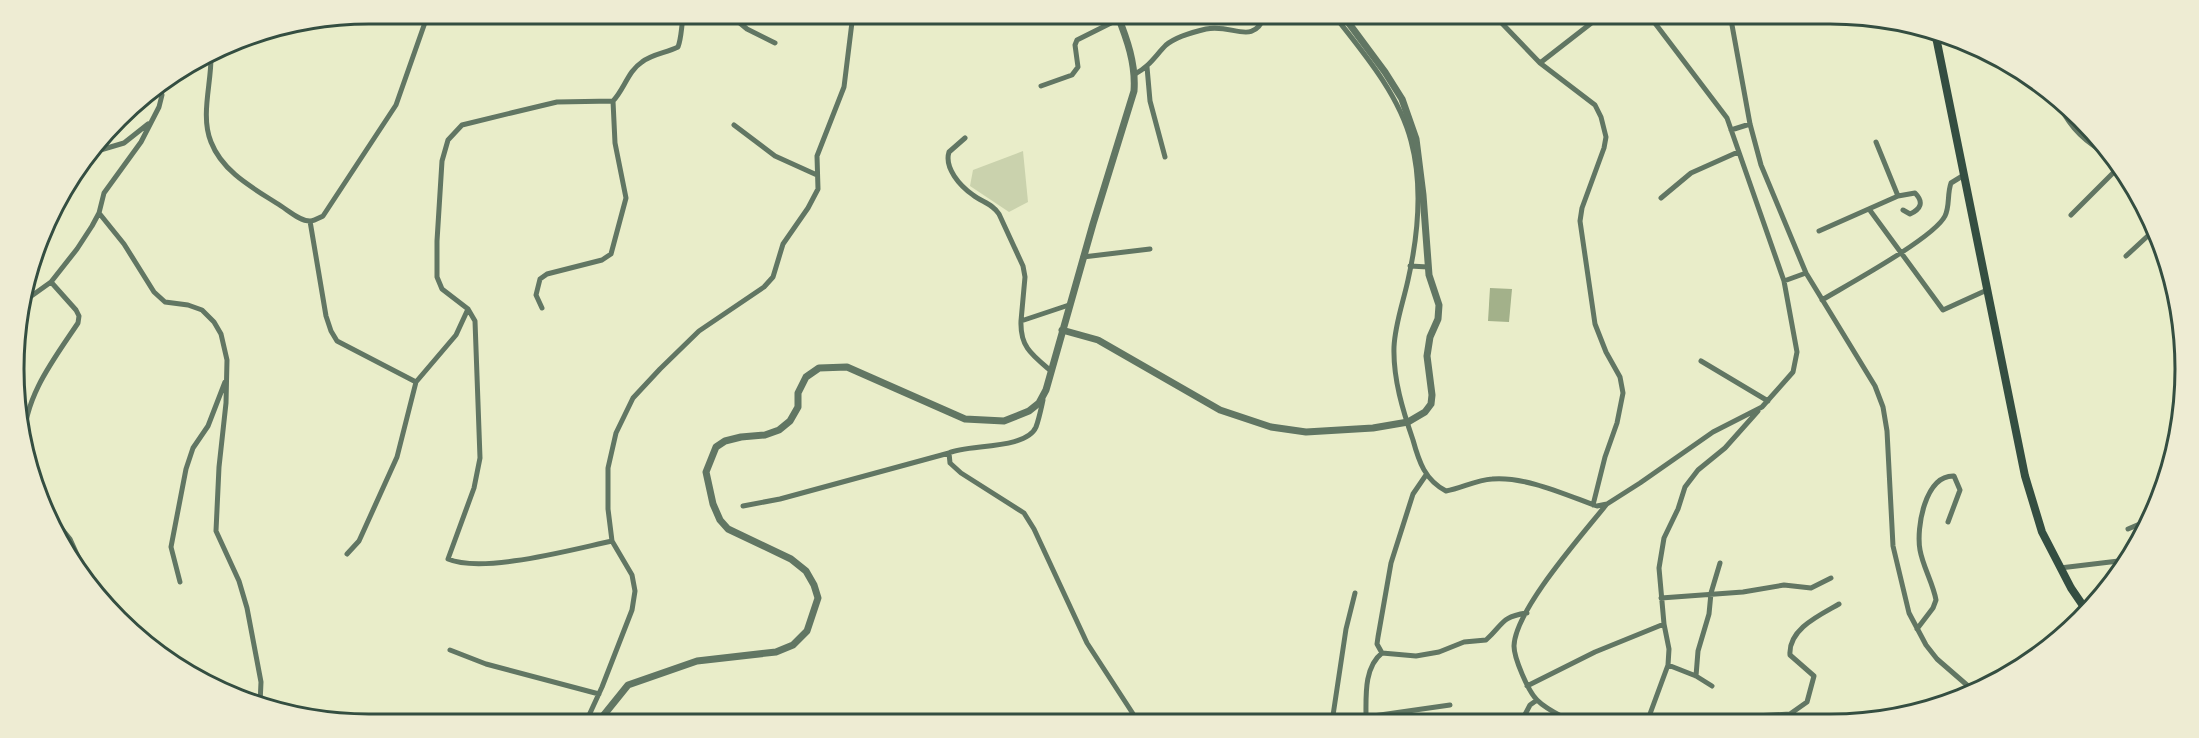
<svg xmlns="http://www.w3.org/2000/svg" width="2199" height="738" font-family="'Asap Condensed',sans-serif">
<style>
.green{fill:#cad2ad}
.water{fill:#a3b18a}
.lines{fill:none;stroke-linecap:round;stroke-linejoin:round}
.minor{stroke:#617663;stroke-width:5}
.tertiary{stroke:#617663;stroke-width:7}
.primary{stroke:#344e41;stroke-width:8}
.rim{fill:none;stroke:#344e41;stroke-width:3}
</style>
<rect width="100%" height="100%" fill="#e9edc9"/>
<path class="green" d="M1023 151 1028 202 1009 212 970 186 973 170Z"/>
<path class="water" d="M1490 288 1512 289 1509 322 1488 321Z"/>
<g class="lines">
<path class="minor" d="M729 14 747 29 775 43
M1333 14C1362 51 1399 94 1411 141 1423 186 1418 236 1408 280 1403 303 1395 324 1394 347 1393 379 1403 411 1413 440 1419 462 1425 480 1446 491 1462 488 1476 480 1492 479 1525 476 1566 495 1597 506L1607 504 1640 483 1713 432 1762 407 1793 372 1797 352 1784 281 1727 118 1648 14
M1493 14 1540 63 1595 105 1601 117 1606 137 1604 148 1582 208 1580 221 1595 324 1606 352 1620 377 1623 393 1617 423 1605 457 1593 505
M1730 14 1750 124 1761 165 1806 273 1875 386 1883 407 1887 431 1893 546 1909 613 1926 645 1937 659 1975 692
M211 54C212 82 200 115 211 142 223 173 255 189 281 206 289 211 300 221 310 221 314 221 319 218 323 216L396 105 428 14
M1540 63 1603 14
M1147 67 1150 101 1165 157
M1135 74C1150 66 1155 56 1166 45 1177 36 1193 32 1206 29 1234 23 1252 48 1266 14
M1041 86 1072 75 1078 67 1075 45 1077 40 1119 19
M2055 97C2067 122 2078 137 2103 152
M734 125 775 156 817 175
M1731 130 1750 124
M965 138 949 152C944 168 960 186 973 195 982 202 993 204 999 214L1023 266 1025 277 1021 321 1069 305
M1876 142 1898 196
M97 151 124 143 148 124
M1661 198 1691 173 1738 152
M1869 209 1943 310 1987 290
M99 213 124 244 154 292 165 302 188 305 202 310 214 322 221 334 227 360 226 403 219 467 216 531 239 581 247 608 261 682 260 704
M2071 215 2118 168
M310 221 326 316 331 331 337 341 416 382 456 335 468 309 442 289 437 277V241L442 161 448 140 462 125 511 113 557 102 613 101C624 90 628 71 642 62 652 54 666 53 678 47 682 36 681 25 684 14
M1819 231 1898 196 1915 193C1924 202 1921 209 1910 214L1903 210
M2126 256 2152 232
M1083 257 1150 249
M1410 266 1428 267
M1784 281 1806 273
M1822 300C1847 285 1934 238 1945 216 1950 206 1947 194 1951 183L1964 175
M23 302 51 282 77 249 92 226 99 213 104 193 141 142 159 107 162 95 159 87
M542 308 536 295 540 279 547 274 602 260 611 254 626 198 615 143 613 101
M468 309 475 321 480 458 474 488 448 559C483 574 574 549 612 541
M1021 321C1020 347 1032 355 1051 371
M1701 361 1768 401
M1043 400C1041 409 1039 419 1036 427 1026 450 967 444 949 453L950 463 961 473 1024 513 1034 529 1087 643 1139 723
M24 441C24 397 54 359 78 323L79 316 76 310 51 282
M25 457 27 464
M743 506 780 499 949 453
M49 513 70 539 90 583
M2128 529 2149 520
M347 554 359 541 397 457 416 382
M2060 568 2127 560
M180 582 171 547 186 469 193 448 208 426 225 382
M1661 598 1743 592 1784 585 1811 588 1831 578
M1917 629 1933 608 1936 600C1933 583 1923 567 1920 550 1916 528 1925 475 1954 476L1960 490 1948 522
M450 650 486 664 599 694
M1382 653 1377 644 1378 637 1391 563 1413 494 1426 475
M1668 665 1696 676 1712 686
M1696 676 1698 651 1709 614 1711 593 1720 563
M1527 686 1595 652 1664 624
M1366 717C1366 696 1364 667 1382 653L1416 656 1439 652 1464 642 1486 640C1504 624 1500 617 1527 613
M1331 722 1450 705
M1332 722 1346 629 1355 593
M1521 722 1530 705 1537 700
M1572 722C1560 715 1547 710 1537 700 1528 691 1514 658 1514 646 1515 610 1583 534 1606 505
M1647 722 1668 665 1669 649 1664 624 1659 568 1664 538 1678 509 1685 487 1698 470 1725 448 1758 411
M1723 722 1755 716 1790 714 1807 702 1814 676 1790 655C1788 629 1820 615 1839 604
M585 724 602 687 632 610 635 591 632 575 612 541 608 509V468L616 433 633 398 660 369 699 331 764 287 773 277 783 244 808 208 818 189 817 156 844 87 853 14"/>
<path class="tertiary" d="M1062 330 1098 340 1220 410 1271 427 1306 432 1373 428 1408 422 1425 412 1431 404 1432 395 1427 356 1430 337 1438 319 1439 305 1429 275 1423 195 1416 139 1402 99 1385 72 1342 14
M601 724 603 716 628 685 697 661 776 652 793 645 807 631 818 598 814 585 806 571 791 559 728 529 720 520 713 504 706 472 716 447 725 441 741 437 765 435 779 430 790 421 798 407V393L806 377 819 368 847 367 965 419 1004 421 1029 411 1039 403 1046 390 1093 224 1134 91C1136 64 1127 39 1117 14"/>
<path class="primary" d="M1935 32 2025 476 2042 532 2071 588 2086 610"/>
</g>
<path d="M0 0H2199V738H0ZM369 24H1830A345 345 0 0 1 2175 369V369A345 345 0 0 1 1830 714H369A345 345 0 0 1 24 369V369A345 345 0 0 1 369 24Z" fill="#eeecd3" fill-rule="evenodd"/>
<path class="rim" d="M369 24H1830A345 345 0 0 1 2175 369V369A345 345 0 0 1 1830 714H369A345 345 0 0 1 24 369V369A345 345 0 0 1 369 24Z"/>
</svg>
